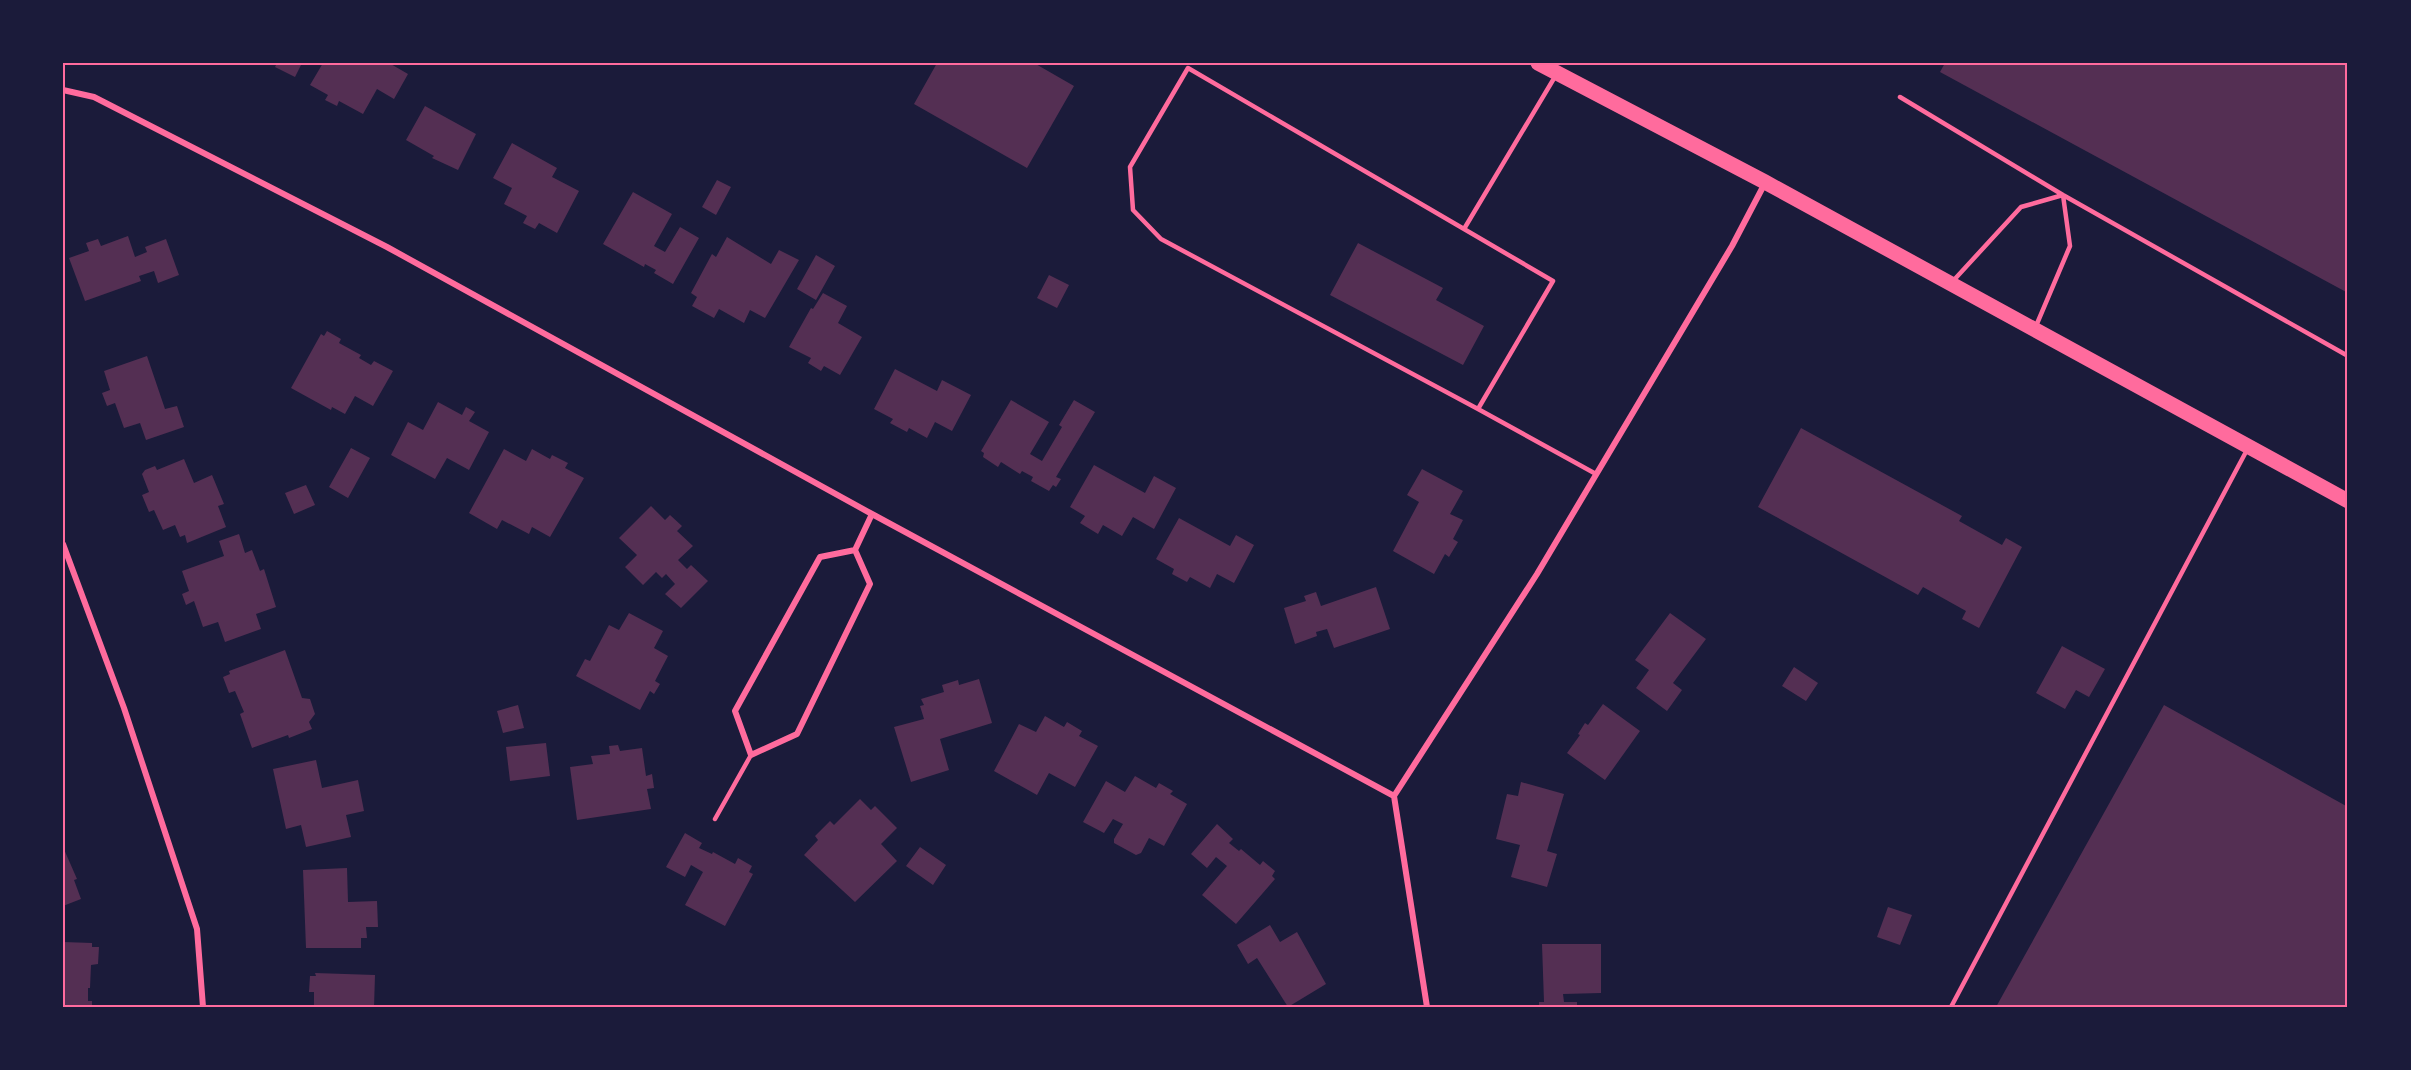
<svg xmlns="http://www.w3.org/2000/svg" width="2411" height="1070" font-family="'Varela Round',sans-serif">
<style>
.building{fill:#542f53}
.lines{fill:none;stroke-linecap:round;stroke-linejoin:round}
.service{stroke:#ff6b9d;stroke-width:4.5}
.minor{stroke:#ff6b9d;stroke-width:6}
.primary{stroke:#ff6b9d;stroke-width:15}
.neatline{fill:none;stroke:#ff6b9d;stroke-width:2}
</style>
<rect width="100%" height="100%" fill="#1b1b3a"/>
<path class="building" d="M277 63H302L295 77 275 67Z
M323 63H389L408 74 394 99 377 89 363 114 339 101 337 106 325 100 328 95 310 85Z
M937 63H1034L1074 86 1027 168 914 104Z
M1945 63H2348V293L1940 72Z
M425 106 476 134 458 170 432 158 434 156 406 140Z
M512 143 557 168 552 177 579 191 557 233 539 223 535 229 523 223 527 216 504 204 512 188 493 178Z
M717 180 731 187 716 215 702 207Z
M633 192 672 214 654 246 665 252 680 227 699 238 673 284 654 273 656 270 645 264 644 267 603 244Z
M128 236 135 257 147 252 145 247 166 239 179 275 158 283 154 271 139 276 141 281 85 301 69 258 89 251 86 243 98 239 101 246Z
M727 237 771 264 779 250 799 260 765 318 750 310 744 323 719 309 714 318 692 306 697 297 691 293 712 254 716 257Z
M1358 243 1443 288 1436 300 1484 326 1463 365 1330 295Z
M816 255 835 266 816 300 797 289Z
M1049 275 1069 285 1057 308 1037 298Z
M823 293 847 306 838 323 862 337 840 375 824 366 821 371 808 363 811 358 789 347 811 308 813 309Z
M327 331 341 339 339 343 361 355 359 358 371 365 374 361 393 371 373 406 355 396 345 414 332 407 331 410 291 388 321 334 324 336Z
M147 356 165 409 177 406 184 427 146 440 140 423 124 428 115 403 107 406 102 393 110 390 104 371Z
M895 369 937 391 942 380 971 395 952 431 935 422 927 438 909 428 907 432 890 423 893 419 874 409Z
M1011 400 1049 422 1030 454 1042 461 1062 427 1059 425 1074 400 1095 412 1056 477 1061 479 1056 487 1053 485 1049 491 1031 481 1033 477 1022 471 1020 474 1001 462 998 467 983 457 984 453 981 451Z
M438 402 462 415 466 407 475 412 469 421 489 432 469 470 447 458 435 479 391 455 408 422 423 430Z
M1801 428 1962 516 1959 521 2002 545 2006 538 2022 547 1979 628 1962 619 1966 611 1923 587 1918 595 1758 507Z
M351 448 370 458 348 498 329 487Z
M504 449 526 461 532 449 550 459 552 455 568 463 565 468 584 478 550 537 532 527 529 534 502 520 497 529 469 513Z
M184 459 194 483 212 475 224 504 218 506 226 527 187 543 185 535 180 537 175 525 163 530 154 510 149 512 142 495 149 492 142 474 145 470 155 466 157 470Z
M1094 465 1145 493 1154 476 1176 488 1154 529 1133 517 1122 536 1103 525 1098 534 1080 523 1085 516 1070 507Z
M1422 469 1463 491 1450 514 1463 520 1453 539 1458 542 1449 557 1445 554 1434 574 1393 551 1419 502 1407 495Z
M306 485 315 505 294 514 285 493Z
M651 506 665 520 670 515 682 526 677 531 693 546 678 560 687 569 691 565 708 581 681 608 665 594 675 584 666 574 662 578 656 572 643 585 625 567 637 555 619 538Z
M1179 518 1230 546 1236 535 1254 545 1234 583 1217 574 1210 588 1190 577 1187 582 1172 574 1174 569 1156 559Z
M239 534 245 553 252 550 260 571 264 569 276 607 256 614 261 629 225 642 218 622 203 627 194 601 186 605 182 594 189 591 182 571 224 556 219 541Z
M1376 587 1390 629 1334 648 1327 629 1316 632 1317 636 1295 644 1284 608 1306 601 1304 596 1316 592 1321 606Z
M629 613 663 631 654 648 668 656 655 681 660 684 654 694 650 691 640 710 576 676 585 659 590 661 609 625 619 630Z
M1670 613 1706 639 1673 683 1682 690 1667 711 1636 688 1649 670 1635 660Z
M2062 646 2105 669 2089 697 2076 690 2065 709 2036 693Z
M285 650 302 698 310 699 315 714 309 722 312 729 289 738 288 735 252 748 240 714 244 712 235 691 229 693 223 677 230 674 229 671Z
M1794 667 1818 683 1806 701 1782 686Z
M979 679 992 723 940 739 949 770 911 782 894 727 924 719 920 706 924 705 921 699 944 692 942 685 958 680 959 685Z
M1603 704 1640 731 1605 780 1567 753 1580 735 1578 734 1585 723 1588 725Z
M518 705 524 728 503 733 497 711Z
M2164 705 2348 807V1007H1996Z
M1045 716 1064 727 1067 722 1082 731 1079 736 1098 746 1075 787 1049 773 1037 795 994 771 1019 724 1036 732Z
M546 743 550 776 510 781 506 747Z
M618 745 620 751 642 748 646 776 652 774 654 788 647 789 651 809 577 820 570 767 593 764 591 756 610 754 609 746Z
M316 760 322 788 358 780 364 811 346 815 351 837 306 847 301 825 286 829 273 769Z
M1135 776 1156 788 1159 783 1173 791 1170 794 1187 804 1164 846 1149 838 1141 853 1136 855 1114 843V839L1123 824 1113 819 1104 833 1083 822 1106 781 1125 792Z
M1521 782 1564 794 1547 851 1557 854 1547 887 1511 877 1520 845 1496 839 1507 794 1518 796Z
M860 799 871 810 875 806 897 828 881 844 897 861 855 902 804 855 818 840 815 836 830 821 834 825Z
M1217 824 1233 839 1229 843 1239 851 1241 849 1260 865 1263 861 1275 871 1272 876 1275 879 1236 924 1202 895 1227 866 1216 857 1207 868 1191 854Z
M685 833 702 843 699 848 712 854 713 852 735 864 738 858 752 866 749 872 753 874 725 926 685 905 703 872 691 865 685 877 666 867Z
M63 847 77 879 74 880 81 899 63 906Z
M920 847 946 865 933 885 906 866Z
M347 868 348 902 377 901 378 927H366L367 938H361V948H306L303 870Z
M1888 907 1912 915 1900 945 1877 937Z
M1270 925 1280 942 1297 932 1326 984 1288 1007 1257 958 1248 964 1237 945Z
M63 942 92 943V947H99L98 964 91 965 90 988H88V1001H92V1007H63Z
M1542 944H1601V993L1563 994 1564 1002H1577V1007H1539V1002H1544Z
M315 973 375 975 374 1007H314V992H309L310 976H316Z"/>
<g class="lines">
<path class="service" d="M1556 75 1464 229 1553 281 1478 409 1596 474
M1900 97 2063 195 2348 356
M1464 229 1188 68 1130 167 1133 210 1161 239 1478 409
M1953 281 2021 207 2063 195 2070 246 2036 326
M715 819 751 755
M1951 1007 2248 448"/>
<path class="minor" d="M63 90 94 97 387 247 872 514 1394 796
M63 544 124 708 197 929 203 1007
M855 550 820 557 735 711 751 755 797 734 870 584 855 550 872 514
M1427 1007 1394 796 1537 574 1732 246 1765 183"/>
<path class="primary" d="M1538 63 1765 182 2348 501"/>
</g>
<rect width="2411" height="1070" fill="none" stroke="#1b1b3a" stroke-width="129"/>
<rect x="64" y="64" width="2282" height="942" class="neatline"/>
</svg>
